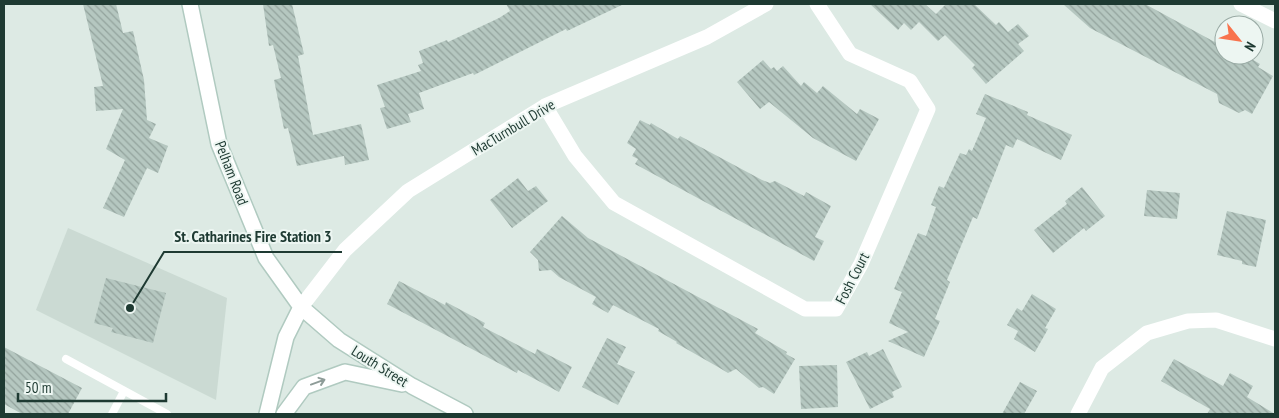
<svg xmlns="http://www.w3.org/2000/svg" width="1279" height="418" font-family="'PT Sans Narrow',sans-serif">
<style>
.built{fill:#cbdad3}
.building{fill:url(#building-back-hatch)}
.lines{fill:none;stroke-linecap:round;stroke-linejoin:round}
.secondary-casing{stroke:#b0cac0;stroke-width:18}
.lane{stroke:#fff;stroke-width:8}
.street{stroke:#fff;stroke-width:15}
.secondary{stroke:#fff;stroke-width:15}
.oneway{stroke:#8e9c98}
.labels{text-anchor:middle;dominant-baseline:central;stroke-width:4;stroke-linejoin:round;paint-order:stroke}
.street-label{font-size:15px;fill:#1e3a32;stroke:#edf6f2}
.leader{fill:none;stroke:#1e3a32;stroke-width:2}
.callout-dot{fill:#1e3a32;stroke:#edf6f2;stroke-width:2}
.callout-label{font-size:16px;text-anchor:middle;font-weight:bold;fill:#1e3a32;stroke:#edf6f2;stroke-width:4;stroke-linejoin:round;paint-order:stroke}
</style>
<defs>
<pattern id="building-back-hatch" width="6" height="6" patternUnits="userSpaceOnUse" patternTransform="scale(1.25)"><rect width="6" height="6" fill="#b5c7c0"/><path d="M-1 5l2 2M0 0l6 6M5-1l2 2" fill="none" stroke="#93a39d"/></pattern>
</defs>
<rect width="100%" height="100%" fill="#ddeae4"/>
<path class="built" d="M68 228 227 298 216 400 36 310Z"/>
<path class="building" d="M83 4H116L123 33 133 31 144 80 147 120 156 124 149 138 168 146 158 173 147 168 124 217 103 208 125 160 106 149 123 109 96 111 94 87 103 86Z
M263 4H292L304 54 298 56 313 135 361 124 369 160 345 165 344 156 297 166 288 128 284 129 274 80 281 78 273 45 269 46Z
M506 4H624L567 31 566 29 474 75 473 73 419 93 424 109 408 114 411 122 387 129 380 108 385 107 377 85 421 71 418 65 423 63 419 51 447 40 448 42 499 18 510 11Z
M870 4H925L936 14 946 4H974L996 25 999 22 1008 32 1018 24 1029 36 1018 44 1024 51 986 84 972 68 975 65 945 35 938 41 919 22 911 30 904 23 898 30Z
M1063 4H1145L1222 46 1220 55H1245L1260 64 1258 67 1273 76 1252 114 1245 110 1239 113 1219 103 1217 94 1090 28Z
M763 60 771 69 774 67 777 71 783 66 801 86 804 82 817 93 823 86 857 114 860 109 879 119 856 161 813 138 769 102 760 109 737 82Z
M985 94 1028 112 1027 115 1072 135 1061 160 1017 139 1013 148 1006 145 977 219 973 217 947 280 950 282 935 319 940 321 924 357 888 341 908 332 889 323 902 292 894 289 918 233 926 236 936 207 931 205 939 186 944 188 960 153 966 155 969 149 972 151 986 118 976 114Z
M640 120 650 125 651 123 678 139 680 136 762 180 770 183 775 181 804 196 806 192 831 206 815 237 824 241 814 261 635 164 638 159 632 156 636 149 627 143Z
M518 178 528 191 536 186 548 201 512 228 490 200Z
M1082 187 1105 216 1086 231 1084 228 1053 253 1034 230 1067 204 1065 201Z
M1147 190 1180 193 1177 219 1144 216Z
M1227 211 1266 220 1256 267 1242 264V261L1217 255Z
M562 216 588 238 758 329 755 333 787 352 786 354 795 359 774 394 763 387 759 388 736 369 728 373 718 367 676 343 677 342 658 331 659 329 613 305 608 313 592 304 596 297 559 277 551 270 539 271 538 260 530 252Z
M106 278 166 293 153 343 111 332 113 328 94 323Z
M399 281 445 305 446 302 485 323 483 327 535 354 537 349 572 367 559 392 518 370 517 373 387 304Z
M1032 294 1056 309 1045 328 1048 329 1035 352 1014 339 1018 331 1007 325 1017 308 1022 311Z
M607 338 626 347 617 364 635 372 618 405 582 387Z
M4 347 82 388 68 414H22L4 404Z
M883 349 902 387 892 392 894 397 870 409 846 362 867 352 869 356Z
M1174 359 1223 386 1230 373 1253 386 1247 397 1275 414H1207L1210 409 1161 381Z
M837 365 838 407 801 409 799 366Z
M1020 382 1037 391 1024 414H1002Z"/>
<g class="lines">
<defs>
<path id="secondary" d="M190 4 219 144 266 258 301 307 339 340 412 386 465 414
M267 414 286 337 301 307
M284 414 304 387 345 372 402 384"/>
</defs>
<use href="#secondary" class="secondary-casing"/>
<path class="lane" d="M66 359 167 414
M112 414 124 391"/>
<path class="street" d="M1241 4 1275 21
M545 106 575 156 614 203 805 309H836L861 264 928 109 910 81 850 54 817 4
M301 307 345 250 408 191 545 106 707 37 766 4
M1078 414 1102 368 1147 333 1188 321 1216 320 1275 339"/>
<use href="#secondary" class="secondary"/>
</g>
<defs><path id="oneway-shaft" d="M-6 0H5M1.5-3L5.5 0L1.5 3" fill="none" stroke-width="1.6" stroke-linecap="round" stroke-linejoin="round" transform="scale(1.25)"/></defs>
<use class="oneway" href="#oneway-shaft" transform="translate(318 382) rotate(-20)"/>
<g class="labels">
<g class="street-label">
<text transform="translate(513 127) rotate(-31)">MacTurnbull Drive</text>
<text transform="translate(232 173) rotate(69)">Pelham Road</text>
<text transform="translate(852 278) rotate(-63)">Fosh Court</text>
<text transform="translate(380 366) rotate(32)">Louth Street</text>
</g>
</g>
<path class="leader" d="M130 308L164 252H342"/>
<circle class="callout-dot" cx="130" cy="308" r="5"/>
<g class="callout-label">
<text x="253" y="242">St. Catharines Fire Station 3</text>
</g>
<rect width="1279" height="418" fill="none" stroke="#1e3a32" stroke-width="10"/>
<g transform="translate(1239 40) rotate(120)"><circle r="24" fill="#edf6f2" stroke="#9aaba5"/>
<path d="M0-4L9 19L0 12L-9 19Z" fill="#f8734d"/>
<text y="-8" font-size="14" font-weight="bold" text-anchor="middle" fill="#1e3a32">N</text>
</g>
<path d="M18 393v8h148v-8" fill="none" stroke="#1e3a32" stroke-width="2.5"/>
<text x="25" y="393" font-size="15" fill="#1e3a32" stroke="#edf6f2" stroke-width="4" paint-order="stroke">50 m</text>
</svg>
